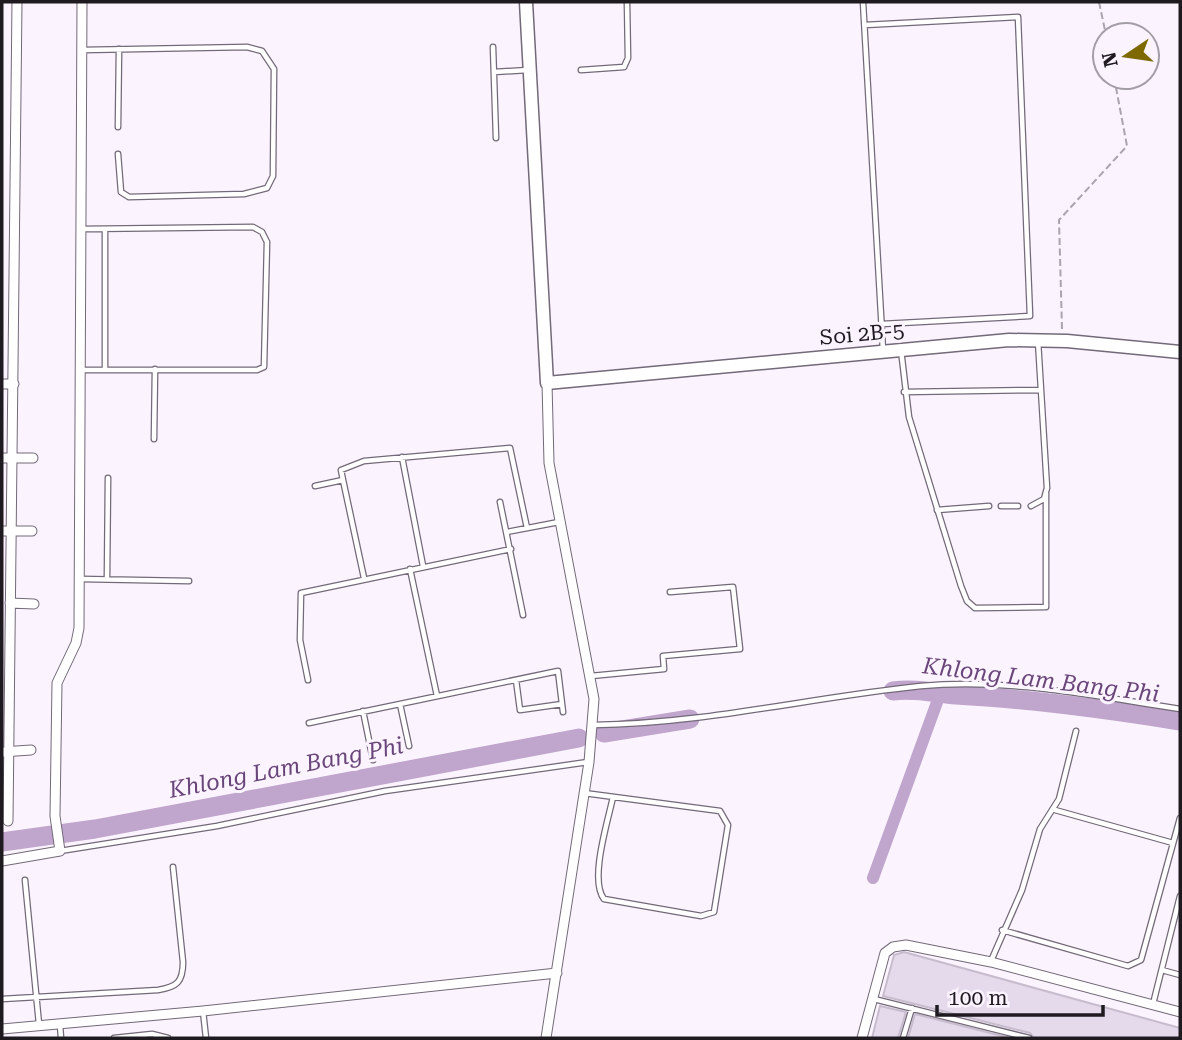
<svg xmlns="http://www.w3.org/2000/svg" width="1182" height="1040" font-family="'Roboto Serif',serif">
<style>
.lines{fill:none;stroke-linecap:round;stroke-linejoin:round}
.canal{stroke:#c0a5cd;stroke-width:12}
.river{stroke:#c0a5cd;stroke-width:19}
.building{fill:#e5daeb;stroke:#c7bccd;stroke-width:2}
.lane-casing{stroke:#736978;stroke-width:7}
.street-casing{stroke:#736978;stroke-width:11}
.secondary-casing{stroke:#736978;stroke-width:15}
.path{stroke:#aaa4ae;stroke-width:2;stroke-dasharray:7 3.5;stroke-linecap:butt}
.lane{stroke:#fff;stroke-width:4.5}
.street{stroke:#fff;stroke-width:9}
.secondary{stroke:#fff;stroke-width:12}
.labels{text-anchor:middle;dominant-baseline:central;stroke-width:6;stroke-linejoin:round;paint-order:stroke}
.street-label{font-size:21px;fill:#1e1a20;stroke:#fbf4ff}
.water-label{font-size:23px;font-style:italic;fill:#69457a;stroke:#fbf4ff}
</style>
<rect width="100%" height="100%" fill="#fbf4ff"/>
<g class="lines">
<path class="canal" d="M873 878 940 694"/>
<path class="river" d="M893 691C915 688 934 693 956 695 1032 699 1106 709 1180 721
M604 733 690 719
M2 842 95 829 579 738"/>
</g>
<path class="building" d="M904 952 1180 1028V1038H1034L1030 1033 883 996 894 955Z
M880 1006 906 1012 898 1038H872Z
M915 1014 1010 1038H908Z"/>
<g class="lines">
<defs>
<path id="lane" d="M863 2 883 350
M865 25 1018 17 1030 316 882 324
M493 47 496 138
M83 50 247 47 262 51 274 69 273 176 267 188 244 194 129 197 121 192 118 154
M581 70 624 67 628 58 627 2
M494 72 528 70
M118 127 119 49
M901 350 909 417 961 586 967 601 975 608 1046 607V493
M80 370H257L264 367 267 242 262 232 253 227 82 229
M105 370V229
M904 392 1041 390
M154 439 155 369
M402 457 423 566
M343 480 364 578
M315 486 343 480 341 470 364 461 510 448 527 528
M500 502 523 615
M1001 506H1018
M1031 506 1044 499 1047 488 1038 341
M937 510 989 506
M507 532 559 522
M410 569 437 696
M81 579 189 581
M107 579 108 478
M591 676 664 669 663 656 740 649 733 587 670 592
M308 680 300 640 301 593 511 549
M516 680 520 710 562 704
M400 704 409 746
M363 711 373 760
M309 723 558 671 563 712
M594 725C704 724 812 697 921 686 1008 678 1094 696 1180 709
M584 793 720 811 728 825 714 912 701 916 604 899C589 880 608 821 613 797
M1055 810 1173 843
M60 851 217 826 385 791 588 762
M25 880 39 1024
M1002 930 1128 966 1141 960 1180 818
M991 961 1022 890 1040 829 1059 799 1076 731
M1162 970 1180 975
M2 999 158 990C177 987 183 982 183 962L173 867
M874 999 1029 1038
M1153 1004 1180 896
M203 1011 206 1038
M60 1025 61 1038
M114 1038 152 1034 168 1038
M903 1038 912 1008"/>
<path id="street" d="M2 384H14
M2 458H33
M2 531H32
M10 603 34 604
M2 752 31 750
M8 821 17 2
M2 861 60 851 55 816 57 683 76 643 79 628 82 2
M2 1029 203 1011 557 973
M546 1038 589 762 594 699 549 463 547 383
M862 1038 885 953 893 947 906 945 991 962 1180 1012"/>
<path id="secondary" d="M526 2 547 383 1009 340 1067 341 1180 352"/>
</defs>
<use href="#lane" class="lane-casing"/>
<use href="#street" class="street-casing"/>
<use href="#secondary" class="secondary-casing"/>
<path class="path" d="M1099 2 1106 35
M1062 329 1059 220 1127 146 1114 77"/>
<use href="#lane" class="lane"/>
<use href="#street" class="street"/>
<use href="#secondary" class="secondary"/>
</g>
<g class="labels">
<g class="street-label">
<text transform="translate(862 334) rotate(-5)">Soi 2B-5</text>
</g>
<g class="water-label">
<text transform="translate(1041 680) rotate(7)">Khlong Lam Bang Phi</text>
<text transform="translate(286 768) rotate(-11)">Khlong Lam Bang Phi</text>
</g>
</g>
<rect width="1182" height="1040" fill="none" stroke="#1e1a20" stroke-width="7"/>
<g transform="translate(1126 56) rotate(257)"><circle r="33" fill="#fbf4ff" stroke="#a39da6" stroke-width="2"/>
<path d="M0-5L12 26L0 18L-12 26Z" fill="#7d6900"/>
<text y="-10" font-size="19" font-weight="bold" text-anchor="middle" fill="#1e1a20">N</text>
</g>
<path d="M937 1005v10h166v-10" fill="none" stroke="#1e1a20" stroke-width="3.5"/>
<text x="948" y="1005" font-size="21" fill="#1e1a20" stroke="#fbf4ff" stroke-width="5" paint-order="stroke">100 m</text>
</svg>
